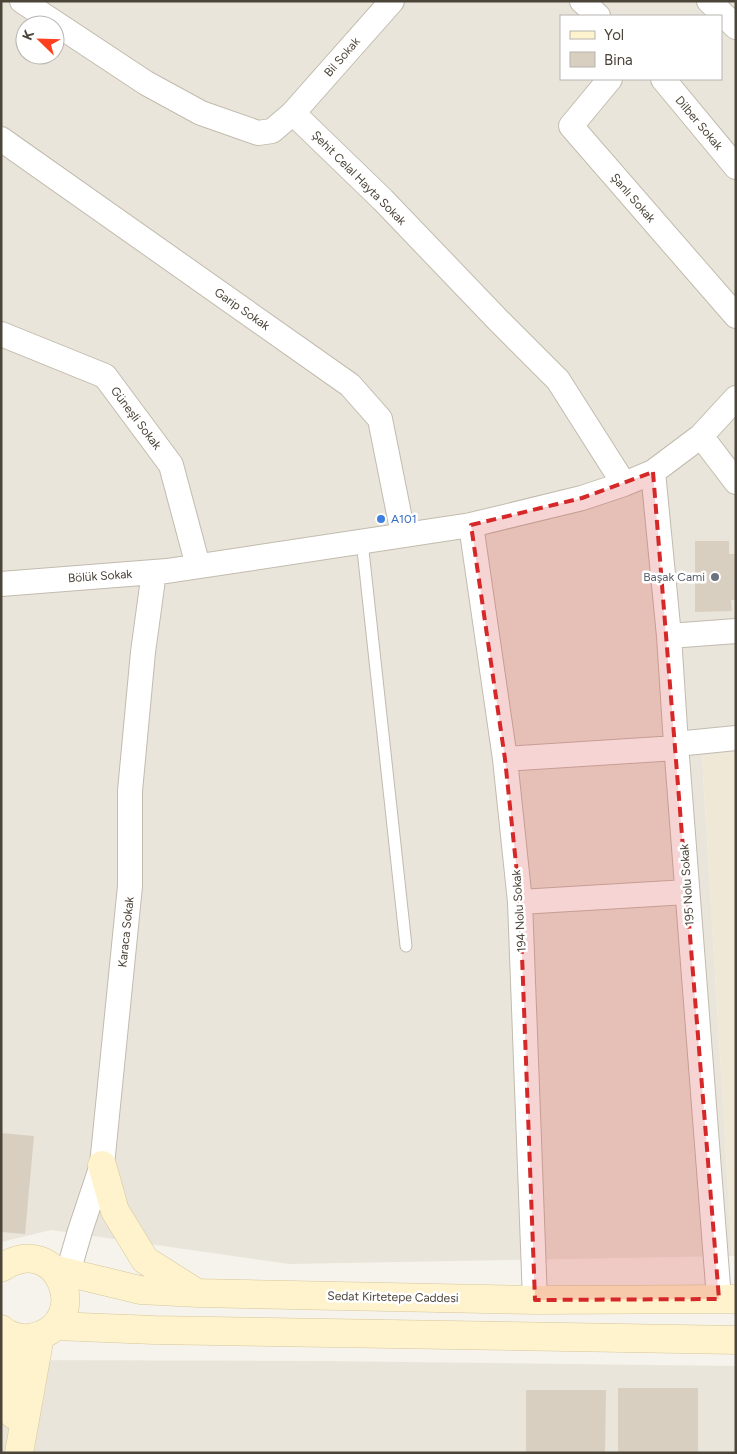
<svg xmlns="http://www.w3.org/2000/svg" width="737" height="1454" font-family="Figtree,sans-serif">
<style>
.residential{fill:#eae5da;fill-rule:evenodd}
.education{fill:#efe8d6}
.building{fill:#d8cfc1}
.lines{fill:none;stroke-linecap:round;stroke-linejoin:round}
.lane-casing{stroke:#c2bbae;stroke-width:13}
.street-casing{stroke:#c2bbae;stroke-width:26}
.secondary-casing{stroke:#d6c79b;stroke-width:29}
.lane{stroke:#fff;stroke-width:11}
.street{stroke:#fff;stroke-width:24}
.secondary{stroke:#fff3cd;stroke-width:28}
.marked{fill:#d62828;fill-opacity:0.2;stroke:#d62828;stroke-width:4;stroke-dasharray:10 6;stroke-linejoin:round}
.shop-dot{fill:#3f7fe0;stroke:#fff;stroke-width:2}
.worship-dot{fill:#6b7280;stroke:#fff;stroke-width:2}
.labels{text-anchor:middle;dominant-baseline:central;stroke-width:5;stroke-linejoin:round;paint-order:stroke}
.street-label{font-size:12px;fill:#4b4439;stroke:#fff}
.shop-label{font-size:12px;fill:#366cbe;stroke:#fff;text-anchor:start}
.worship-label{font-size:12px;fill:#5b616d;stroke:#fff;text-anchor:end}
</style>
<rect width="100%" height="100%" fill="#f6f3ec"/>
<path class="residential" d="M1 1H736V752L702 756 732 1256 289 1264 51 1230 1 1242ZM561 16H721V79H561ZM25 25H55V55H25Z
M1 1360 322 1361 736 1366V1453H1Z"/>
<path class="education" d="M736 752V1256H732L702 756Z"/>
<path class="building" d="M695 541H729V554H736V600H731L732 611 695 612Z
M1 1133 34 1136 25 1234 1 1232Z
M618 1388H698V1453H618Z
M526 1390H606L605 1453H526Z"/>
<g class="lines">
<defs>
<path id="lane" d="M362 541 406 946"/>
<path id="street" d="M22 1 146 83 201 113 258 133 272 131 293 113 383 200 498 320 558 380 624 484
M582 1 598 16
M709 1 736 27
M610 79 571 126 736 316
M663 79 736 167
M293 113 392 1
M1 139 350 385 380 419 403 534
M1 334 105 376 171 465 198 566
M701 436 736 482
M653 472 669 636 676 744 719 1299
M471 525 505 759 520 902 535 1300
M1 584 167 571 471 525 582 498 624 484 653 472 701 436 736 398
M669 636 736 631
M676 744 736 738
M505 759 676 748
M520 902 687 892
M64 1286 80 1231 102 1165 130 886V791L143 652 154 572"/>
<path id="secondary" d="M102 1165 115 1211 145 1260 197 1293
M1 1268C59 1229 94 1323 34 1337 23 1340 10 1337 1 1329
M53 1269 140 1290 198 1293 535 1300 736 1299
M55 1326 154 1330 736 1340
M13 1336 14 1415
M19 1453 40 1336"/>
</defs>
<use href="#lane" class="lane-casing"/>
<use href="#street" class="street-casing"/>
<use href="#secondary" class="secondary-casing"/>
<use href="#lane" class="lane"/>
<use href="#street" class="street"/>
<use href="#secondary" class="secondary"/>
</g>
<path class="marked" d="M653 472 719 1299 535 1300 520 902 505 759 471 525 582 498Z"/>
<circle class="shop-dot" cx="381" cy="519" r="5"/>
<circle class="worship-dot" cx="715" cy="577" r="5"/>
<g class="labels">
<g class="street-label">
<text transform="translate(342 57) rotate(-49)">Bil Sokak</text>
<text transform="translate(699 123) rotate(50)">Dilber Sokak</text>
<text transform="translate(359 178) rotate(45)">Şehit Celal Hayta Sokak</text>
<text transform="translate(633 198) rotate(49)">Şanlı Sokak</text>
<text transform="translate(242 309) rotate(35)">Garip Sokak</text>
<text transform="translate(136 418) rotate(53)">Güneşli Sokak</text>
<text transform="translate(100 576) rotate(-4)">Bölük Sokak</text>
<text transform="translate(687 885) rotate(-94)">195 Nolu Sokak</text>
<text transform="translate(519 911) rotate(-94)">194 Nolu Sokak</text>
<text transform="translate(126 932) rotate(-84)">Karaca Sokak</text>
<text transform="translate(393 1297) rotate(1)">Sedat Kirtetepe Caddesi</text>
</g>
<g class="shop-label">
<text x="391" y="519">A101</text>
</g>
<g class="worship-label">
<text x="705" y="577">Başak Cami</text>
</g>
</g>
<rect width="737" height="1454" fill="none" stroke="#4b4439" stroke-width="5"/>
<rect x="560" y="15" width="162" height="65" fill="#ffffff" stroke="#b7b4b0"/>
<rect x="570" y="31" width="25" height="8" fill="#fff3cd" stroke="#b7b4b0"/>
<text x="604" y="40" font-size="15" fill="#4b4439">Yol</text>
<rect x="570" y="52" width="25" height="15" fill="#d8cfc1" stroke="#b7b4b0"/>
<text x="604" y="65" font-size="15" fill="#4b4439">Bina</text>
<g transform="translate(40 40) rotate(293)"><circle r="24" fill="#ffffff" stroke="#b7b4b0"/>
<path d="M0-4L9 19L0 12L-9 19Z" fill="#fc3f1d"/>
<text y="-8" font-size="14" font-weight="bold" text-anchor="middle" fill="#4b4439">K</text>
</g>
</svg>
